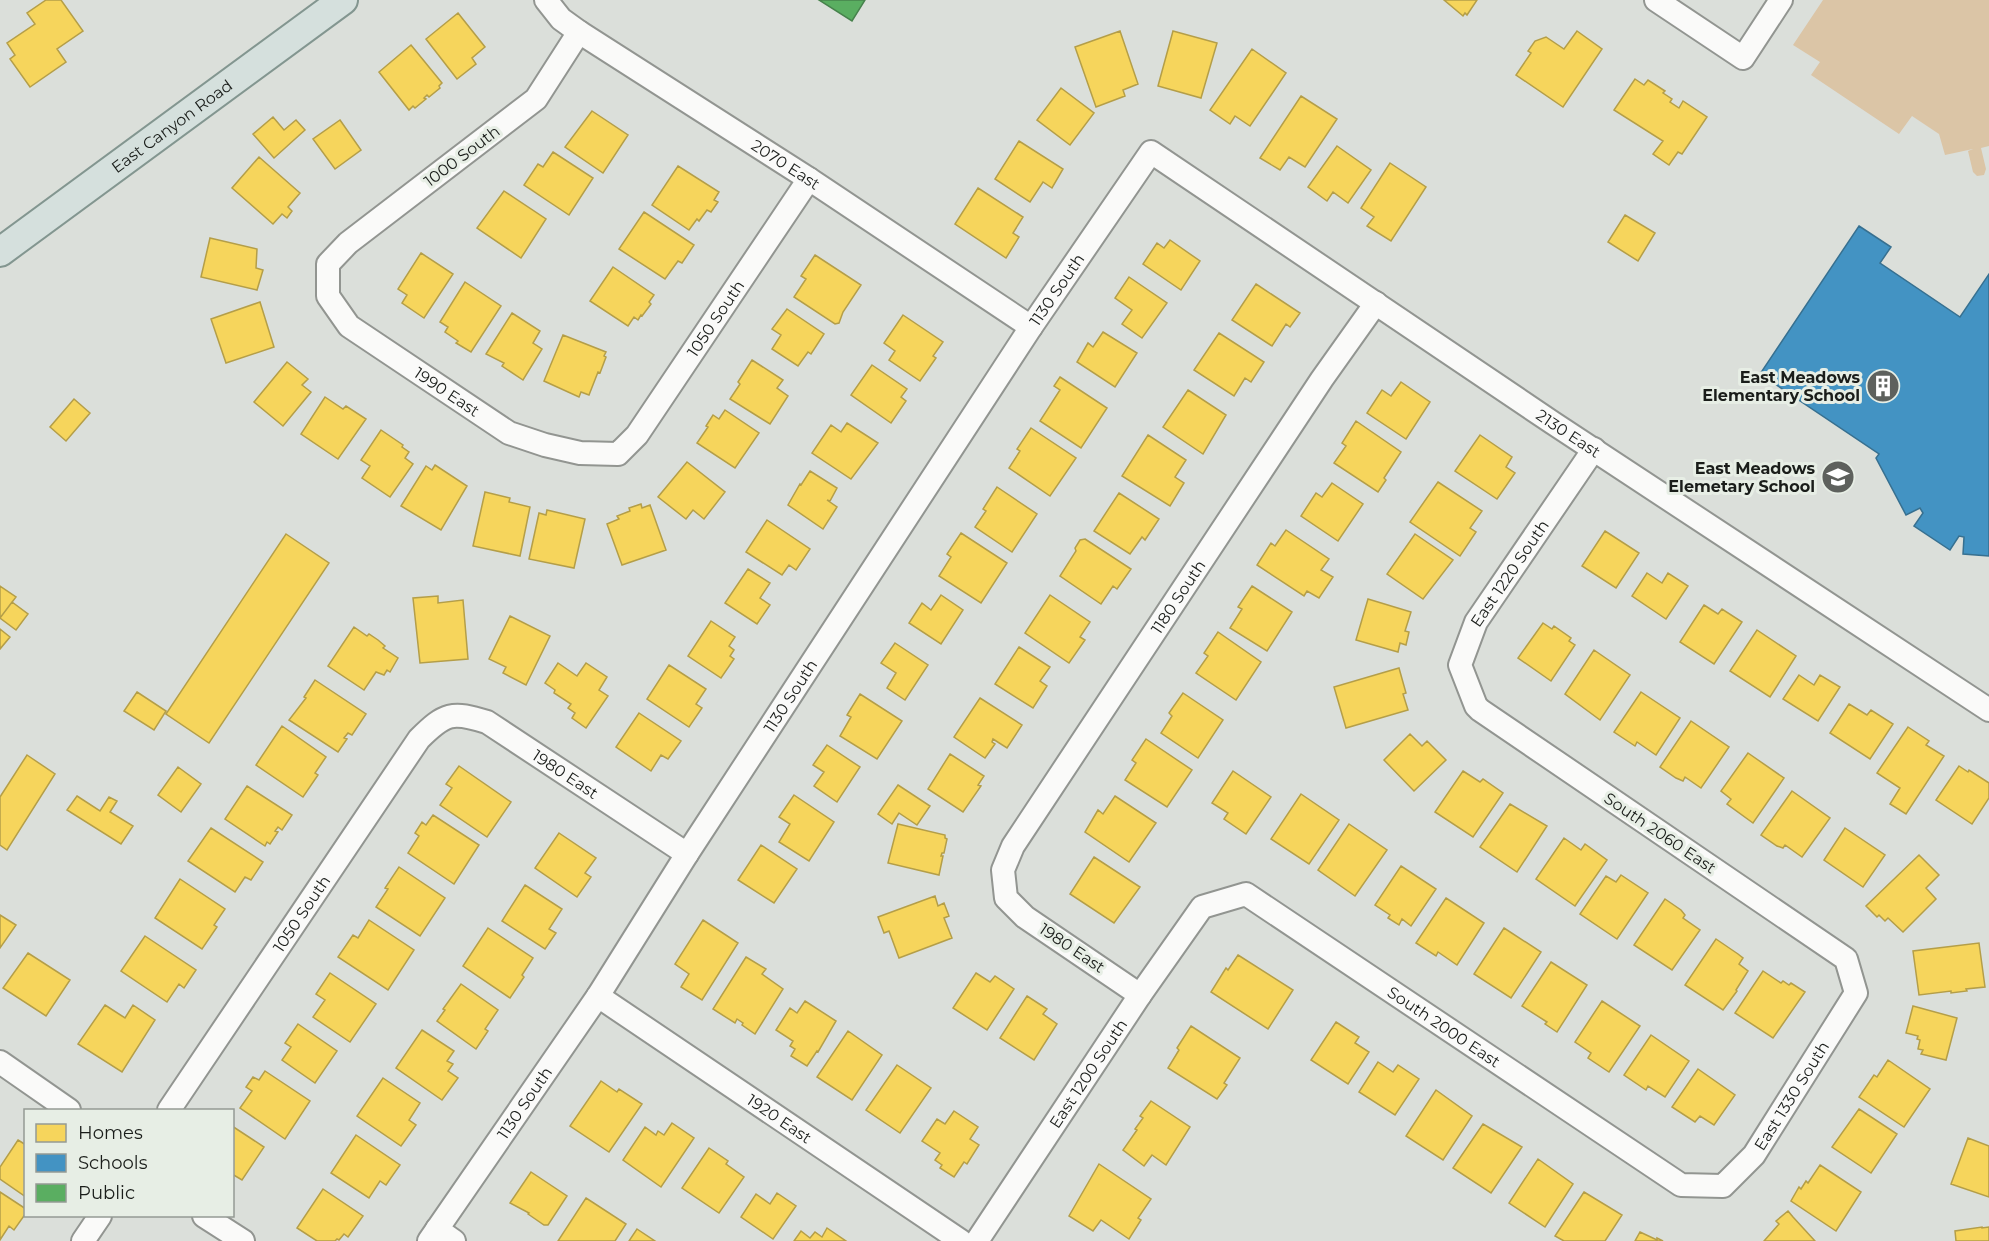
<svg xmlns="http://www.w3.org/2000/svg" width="1989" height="1241" font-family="Montserrat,sans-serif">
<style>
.green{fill:#dbc5a6}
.homes{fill:#f6d55c;stroke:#b49e48;stroke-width:1.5}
.schools{fill:#4393c3;stroke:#377090;stroke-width:1.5}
.public{fill:#5aae61;stroke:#47824c;stroke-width:1.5}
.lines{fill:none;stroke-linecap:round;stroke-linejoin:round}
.minor-casing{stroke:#929591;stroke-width:26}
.major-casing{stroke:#839690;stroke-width:32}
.minor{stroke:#fafaf9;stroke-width:22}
.major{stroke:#d5e0dd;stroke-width:28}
.labels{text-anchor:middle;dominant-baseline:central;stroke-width:6;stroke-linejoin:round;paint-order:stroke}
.street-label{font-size:16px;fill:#1a1d1a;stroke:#e7eee5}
.poi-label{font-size:16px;font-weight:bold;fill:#1a1d1a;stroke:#e7eee5;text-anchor:end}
</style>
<rect width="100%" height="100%" fill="#dbdfda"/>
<path class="green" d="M1823 0H1989V146L1981 148 1986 169 1984 175 1977 176 1973 172 1968 151 1973 149 1945 155 1939 134 1912 116 1899 134 1811 75 1820 62 1793 45Z"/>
<path class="homes" d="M46 0H61L83 31 57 49 66 62 30 87 10 59 15 55 7 43 35 24 27 13Z
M1444 0H1477L1467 15 1465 13 1463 16Z
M458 13 485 47 472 58 476 64 457 79 426 39Z
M1120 31 1138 84 1123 90 1125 96 1096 107 1075 47Z
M1173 31 1217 43 1201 98 1158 86Z
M1577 31 1602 49 1563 107 1516 75 1531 53 1528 51 1535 41 1546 37 1564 49Z
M411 45 442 83 439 86 440 88 429 97 427 95 424 98 426 99 415 108 413 106 409 110 379 72Z
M1252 49 1286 73 1250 126 1235 116 1230 124 1210 110Z
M1635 79 1644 85 1648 80 1665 91 1663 93 1672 99 1670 102 1679 108 1683 101 1707 117 1682 154 1678 152 1669 165 1653 154 1663 141 1614 110Z
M1061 88 1094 113 1070 145 1037 120Z
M1301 96 1337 119 1305 167 1289 157 1280 170 1260 158Z
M592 111 628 135 603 173 565 147Z
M273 117 284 130 296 120 305 130 274 158 253 134Z
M340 120 361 150 335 169 313 139Z
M1019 141 1063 169 1052 188 1043 182 1030 202 995 179Z
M1337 146 1371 170 1348 203 1333 192 1327 201 1308 187Z
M553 152 593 178 569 215 524 185 538 164 543 167Z
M259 157 300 193 288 207 292 211 287 218 282 214 273 224 232 188Z
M1390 163 1426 187 1391 241 1367 226 1374 217 1361 208Z
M678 166 719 192 714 200 718 202 711 212 707 210 699 221 697 219 689 230 652 205Z
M978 188 1023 217 1013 233 1019 237 1006 258 955 224Z
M504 191 546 219 521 258 477 228Z
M644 212 694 245 682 263 678 261 665 279 619 249Z
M1625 215 1655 233 1638 261 1608 242Z
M210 238 257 249 256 268 263 270 257 290 201 277Z
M1170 240 1200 261 1181 290 1143 264 1157 243 1164 248Z
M421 253 453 274 424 318 402 303 407 295 398 289Z
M815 255 861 285 843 312 839 323 835 324 794 297 806 279 801 276Z
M613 267 654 295 649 302 651 304 642 316 641 315 638 320 634 317 628 326 590 301Z
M1129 277 1167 303 1142 338 1122 324 1132 310 1115 298Z
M465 282 501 306 471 352 456 343 458 341 445 332 448 327 440 322Z
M1256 284 1300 313 1290 327 1286 324 1272 346 1232 320Z
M260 302 274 347 226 363 211 319Z
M787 309 824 334 811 354 808 352 798 366 772 349 781 335 772 329Z
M512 313 540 331 533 343 542 349 523 380 502 366 504 363 486 354Z
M903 315 943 342 933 356 936 358 920 381 889 360 895 351 884 343Z
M1103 332 1137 353 1115 387 1077 362 1088 343 1093 347Z
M1219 333 1264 362 1251 382 1245 378 1234 396 1194 370Z
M563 335 606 352 604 356 606 357 600 373 598 372 589 395 581 392 579 397 544 381Z
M752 360 783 380 777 388 788 396 770 424 730 399 740 384 738 382Z
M287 362 308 379 302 385 311 392 283 426 254 402Z
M872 365 907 389 901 397 906 401 891 423 851 395Z
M1060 377 1107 408 1081 448 1040 421 1060 390 1054 386Z
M1401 382 1430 402 1406 439 1367 413 1382 390 1391 396Z
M1188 390 1226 415 1203 454 1163 427Z
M325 397 343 409 346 406 366 419 338 459 301 434Z
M74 399 90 413 66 441 50 427Z
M725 410 759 433 735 468 697 443 708 427 706 426 713 415 719 419Z
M1356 421 1401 452 1384 478 1386 480 1378 492 1334 463 1346 446 1342 443Z
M847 423 878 443 851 479 812 453 831 425 841 432Z
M1031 428 1076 458 1050 496 1009 468 1020 451 1017 449Z
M381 430 403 445 402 447 409 452 405 458 413 464 390 497 362 478 370 466 361 460Z
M1148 435 1186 460 1175 477 1184 483 1170 506 1122 476Z
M1480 435 1512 457 1506 467 1515 473 1497 499 1455 471Z
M687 462 725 492 704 519 693 510 686 519 658 497Z
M435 465 467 486 441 530 401 506 426 466 432 470Z
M810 471 837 488 830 501 827 500 837 507 823 529 788 505 800 484 801 485Z
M1438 482 1482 511 1470 528 1476 532 1460 556 1410 522Z
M1332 483 1363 504 1338 541 1301 516 1316 493 1322 497Z
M997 487 1037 514 1012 552 975 527 986 511 983 509Z
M485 492 510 498 509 502 530 507 520 556 473 546Z
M1119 493 1159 519 1145 540 1142 537 1130 554 1094 531Z
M641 504 642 508 650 505 666 550 622 565 607 524 619 519 617 516 630 511 629 508Z
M547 510 585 519 574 568 529 559 539 513 546 515Z
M767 520 810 549 796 570 789 565 782 575 746 552Z
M1286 530 1329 559 1321 570 1333 577 1319 598 1307 591 1304 596 1257 565 1271 543 1275 546Z
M1605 531 1639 553 1616 588 1582 566Z
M961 533 1007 563 981 603 939 576 951 557 947 554Z
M286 534 329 563 209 743 166 714Z
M1415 534 1453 560 1423 599 1387 574Z
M1085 539 1131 569 1117 589 1113 586 1101 604 1060 576 1076 551 1075 548 1080 540Z
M748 569 770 583 760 598 770 605 757 624 725 603Z
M1647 573 1662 583 1668 573 1688 586 1666 619 1632 596Z
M0 586 16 597 0 618Z
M1252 586 1292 612 1267 651 1230 628 1242 609 1238 607Z
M941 595 963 610 941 644 909 623 922 603 931 610Z
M1050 595 1090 622 1080 637 1085 640 1069 663 1025 633Z
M438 596V603L463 600 468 659 420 663 413 598Z
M1368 599 1411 612 1405 631 1409 632 1406 645 1400 643 1398 652 1356 640Z
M12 602 28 614 16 630 0 618Z
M1704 605 1718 614 1722 609 1742 622 1714 664 1680 642Z
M510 616 550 636 526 685 503 673 506 667 489 659Z
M711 621 735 637 729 646 734 650 730 656 734 659 721 678 688 656Z
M1543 623 1552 629 1554 626 1571 638 1569 641 1575 645 1551 681 1518 658Z
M354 627 367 636 369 634 378 640 385 646 383 648 398 658 390 672 387 670 384 675 376 672 364 690 328 666Z
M0 629 10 637 0 649Z
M1757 630 1796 656 1770 697 1730 671Z
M1218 632 1261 662 1236 700 1196 673 1208 656 1204 653Z
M895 643 928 665 905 700 887 688 896 673 881 663Z
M1019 647 1050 667 1040 681 1047 686 1033 708 995 684Z
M1594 650 1630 675 1600 720 1565 694Z
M558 663 577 676 586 663 607 677 599 690 608 696 586 728 572 718 575 713 568 708 571 704 554 693 555 690 545 683Z
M669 665 706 689 696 704 702 708 689 727 647 699Z
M1399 668 1406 693 1403 694 1408 710 1346 728 1334 687Z
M1799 675 1814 685 1820 675 1840 687 1818 721 1783 699Z
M315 680 366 714 352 735 348 733 344 738 347 739 338 752 289 720 306 698 304 697Z
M137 692 166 711 154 730 124 711Z
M1641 692 1680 718 1656 755 1637 742 1635 746 1614 732Z
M1183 693 1223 720 1198 758 1161 733 1172 716 1169 713Z
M860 694 902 721 877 759 840 736 851 717 847 715Z
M980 698 1022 725 1007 748 993 739 992 742 995 744 985 758 954 737Z
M1849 704 1867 715 1871 710 1893 724 1870 759 1830 733Z
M639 713 681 741 668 759 661 755 651 771 616 747Z
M1691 721 1729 747 1701 788 1685 777 1683 781 1676 778 1660 767Z
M282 726 326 757 315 773 318 775 303 797 256 765Z
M1908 727 1929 741 1926 745 1944 756 1906 814 1890 804 1900 788 1877 773Z
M1410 734 1422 746 1427 741 1446 760 1414 791 1384 760Z
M1146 739 1192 770 1167 807 1125 780 1136 763 1132 760Z
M827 745 860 767 837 802 814 786 824 772 813 765Z
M1748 753 1784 778 1753 823 1727 804 1731 799 1721 791Z
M950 754 984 776 978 785 981 786 963 812 928 789Z
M27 755 55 774 7 850 0 845V797Z
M459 766 511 802 487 837 440 805 452 788 446 784Z
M1959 766 1968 772 1969 770 1989 783V798L1972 824 1936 800Z
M178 767 201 784 181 812 158 795Z
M1233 771 1271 797 1246 834 1224 819 1228 813 1212 803Z
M1463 771 1480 782 1483 779 1503 793 1473 837 1435 812Z
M898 785 930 806 917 825 899 813 892 824 878 814Z
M247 786 292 815 282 830 278 827 275 831 278 832 270 844 267 842 265 846 225 819Z
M1792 791 1830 818 1802 857 1785 845 1783 848 1777 846 1761 835Z
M1301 794 1339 820 1309 864 1271 839Z
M794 795 834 822 809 861 779 842 790 824 779 817Z
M77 796 100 811 109 797 117 801 110 812 133 826 121 844 67 810Z
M1115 796 1156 823 1129 862 1085 832 1098 810 1103 814Z
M1510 804 1547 826 1517 872 1480 847Z
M433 815 479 845 454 884 408 853 419 836 415 833 422 822 426 825Z
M898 824 945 835V838L947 839 944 853H942L941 856H943L939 875 888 863Z
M1349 824 1387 850 1355 896 1318 870Z
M211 828 263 862 251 880 245 877 235 892 188 861Z
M1845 828 1885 855 1863 887 1824 860Z
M559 833 596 858 585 873 591 877 577 897 535 868Z
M1564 838 1581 850 1585 844 1607 860 1575 906 1536 879Z
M761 845 797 869 774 903 738 880Z
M1919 855 1939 875 1926 888 1936 899 1903 932 1888 918 1885 921 1879 915 1877 917 1866 906Z
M1094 857 1140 887 1114 923 1070 894Z
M1401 866 1436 889 1411 926 1402 919 1399 925 1388 918 1390 915 1375 905Z
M399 867 445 898 420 936 376 907 388 889 385 888Z
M1621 875 1648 893 1617 939 1580 914 1606 876 1616 882Z
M180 879 225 909 214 925 217 927 202 949 155 918Z
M525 885 562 909 549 929 556 933 545 949 502 921Z
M935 896 938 906 944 903 949 916 944 918 952 938 899 958 889 931 884 933 878 917Z
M1446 898 1484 923 1457 965 1438 952 1436 956 1416 943Z
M1665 899 1681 910 1685 915 1683 918 1700 930 1672 970 1634 945Z
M0 915 16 925 0 948Z
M369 920 414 950 388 990 338 957 353 935 358 938Z
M703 920 738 943 702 1000 681 987 689 974 675 964Z
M488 928 533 958 522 975 524 977 510 998 463 966Z
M1504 928 1541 952 1511 998 1474 974Z
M145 936 196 970 184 988 179 984 167 1002 121 971Z
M1716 939 1738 954 1743 958 1739 964 1748 971 1736 990 1737 991 1723 1010 1685 985Z
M1979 943 1985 987 1966 989 1967 991 1951 993V991L1919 995 1913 951Z
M28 953 70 980 46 1016 3 988Z
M1238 955 1293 990 1268 1029 1211 992 1226 968 1228 970Z
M746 957 766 969 762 974 783 989 755 1034 742 1025 743 1023 737 1019 735 1023 713 1009Z
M1551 962 1587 985 1557 1032 1545 1024 1547 1022 1522 1006Z
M1763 971 1781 983 1783 981 1789 985 1791 983 1805 992 1773 1038 1735 1013Z
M330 973 376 1004 350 1042 313 1017 325 1000 316 994Z
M976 973 990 982 995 976 1014 989 987 1030 953 1008Z
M461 984 498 1010 485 1029 488 1031 476 1049 437 1021 445 1010 443 1009Z
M1027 996 1047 1009 1043 1014 1057 1024 1034 1060 1000 1038Z
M805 1001 836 1021 818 1052 817 1051 807 1066 791 1056 795 1049 790 1046 793 1041 776 1030 790 1008 797 1013Z
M1602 1001 1640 1026 1609 1072 1588 1058 1591 1053 1575 1042Z
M105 1005 125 1018 133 1005 155 1020 122 1072 78 1044Z
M1913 1006 1957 1018 1946 1060 1921 1054 1923 1050 1918 1049 1920 1040 1917 1039 1918 1036 1906 1033Z
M1336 1022 1359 1037 1355 1043 1369 1052 1348 1084 1311 1060Z
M298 1024 337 1051 315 1083 282 1060 291 1047 285 1043Z
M1191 1026 1240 1058 1224 1083 1227 1085 1217 1099 1168 1068 1179 1050 1177 1048Z
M422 1030 454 1051 447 1061 453 1064 448 1071 458 1078 442 1100 396 1068Z
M848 1031 882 1055 852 1100 817 1077Z
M1651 1035 1689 1061 1665 1097 1648 1086 1646 1090 1624 1075Z
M1888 1060 1930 1089 1904 1127 1859 1097 1874 1075 1877 1077Z
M1378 1062 1393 1072 1398 1065 1419 1079 1395 1115 1359 1092Z
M897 1065 931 1088 900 1133 866 1110Z
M1698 1069 1735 1095 1714 1125 1700 1116 1695 1122 1672 1107Z
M265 1071 310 1101 285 1139 240 1108 252 1091 246 1087 253 1077 259 1080Z
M383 1078 420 1103 409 1120 416 1125 401 1146 357 1116Z
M601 1081 617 1092 619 1089 642 1104 609 1152 570 1126Z
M1436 1090 1472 1116 1443 1160 1406 1136Z
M1151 1101 1190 1127 1166 1165 1152 1155 1144 1166 1123 1150 1137 1130 1135 1129 1143 1118 1140 1116Z
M1859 1109 1897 1134 1871 1173 1832 1147Z
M954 1111 978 1127 970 1139 979 1145 967 1164 964 1162 954 1177 940 1168 942 1165 935 1160 940 1153 922 1141 937 1119 945 1124Z
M672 1123 694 1138 661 1187 623 1160 645 1127 656 1135 658 1131 664 1135Z
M1483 1124 1522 1147 1491 1193 1453 1168Z
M232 1126 264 1147 242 1180 232 1174Z
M356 1135 400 1165 386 1185 380 1181 369 1198 331 1173Z
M1968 1138 1989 1146V1197L1951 1184Z
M18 1140 26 1145V1197L0 1179V1167Z
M709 1148 728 1161 726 1164 744 1177 719 1213 682 1188Z
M1538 1159 1573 1184 1545 1227 1509 1203Z
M1099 1164 1151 1199 1138 1218 1141 1220 1129 1239 1101 1220 1093 1231 1069 1216Z
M1820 1165 1861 1192 1836 1231 1791 1201 1799 1187 1801 1189 1806 1181 1808 1183Z
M531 1172 567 1196 548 1225H544L528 1214 529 1213 510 1203Z
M323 1189 363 1216 348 1237 344 1234 339 1240 337 1239 335 1241H317L297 1228Z
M0 1192 26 1209V1213L14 1230 9 1226 0 1240Z
M1584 1192 1622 1215 1605 1241H1564L1555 1236Z
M777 1193 796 1206 773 1239 741 1217 756 1194 770 1204Z
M586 1198 626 1224 615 1241H558Z
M1788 1211 1793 1217 1815 1241H1764L1779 1224 1776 1221Z
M1982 1227V1228L1989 1227V1241H1956L1955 1231Z
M827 1228 846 1241H794L801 1231 810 1238 815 1232 822 1237Z
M637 1229 655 1241H629Z
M1640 1232 1657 1240V1238L1663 1241H1635Z"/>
<path class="schools" d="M1859 226 1891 247 1880 263 1960 317 1989 274V556L1963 554 1964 537 1959 536 1950 550 1914 526 1923 513 1920 508 1906 515 1876 458 1879 454 1760 374Z"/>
<path class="public" d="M819 0H865L852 21Z"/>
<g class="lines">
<defs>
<g id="minor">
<path id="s1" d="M546 0 561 19 579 32 809 179 1031 327"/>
<path d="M1656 0 1743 58 1781 0"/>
<path id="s2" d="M579 32 536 99 348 243 328 264V296L349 326 509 433 545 445 580 453 618 454 637 435 809 179"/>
<path id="s3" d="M1140 995 1025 917 1006 898 1003 870 1013 846 1322 379 1376 303"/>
<path id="s4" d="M598 996 961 1241"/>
<path d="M0 1062 69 1110"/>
<path id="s5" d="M169 1110 419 739C445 713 452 711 487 722L687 854"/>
<path d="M204 1216 243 1241"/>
<path d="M437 1229 454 1241"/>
<path d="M83 1241 100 1216"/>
<path id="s6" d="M429 1241 598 996 687 854 1031 327 1151 152 1553 423 1989 710"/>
<path id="s7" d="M977 1241 1140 995 1202 907 1246 894 1681 1185 1723 1186 1754 1155 1856 993 1846 959 1480 710 1476 706 1460 665 1476 622 1594 449"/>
</g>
<g id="major">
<path id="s8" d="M0 252 343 0"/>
</g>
</defs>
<use href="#minor" class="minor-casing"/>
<use href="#major" class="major-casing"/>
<use href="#minor" class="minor"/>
<use href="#major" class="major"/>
</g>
<defs>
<symbol id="building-disc" viewBox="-11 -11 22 22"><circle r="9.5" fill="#5e615d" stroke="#e7eee5"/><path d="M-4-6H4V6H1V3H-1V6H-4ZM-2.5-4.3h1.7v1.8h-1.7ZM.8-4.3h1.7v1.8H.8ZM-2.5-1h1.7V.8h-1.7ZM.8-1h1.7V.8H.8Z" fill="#fff"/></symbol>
<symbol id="school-disc" viewBox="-11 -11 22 22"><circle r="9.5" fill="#5e615d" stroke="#e7eee5"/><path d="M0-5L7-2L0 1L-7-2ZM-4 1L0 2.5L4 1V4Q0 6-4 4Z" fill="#fff"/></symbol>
</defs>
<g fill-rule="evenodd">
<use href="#building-disc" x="1864" y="367" width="38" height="38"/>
<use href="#school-disc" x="1819" y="458" width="38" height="38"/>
</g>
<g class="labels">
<g class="street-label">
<text stroke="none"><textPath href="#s8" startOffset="213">East Canyon Road</textPath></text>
<text transform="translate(462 156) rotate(-37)">1000 South</text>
<text stroke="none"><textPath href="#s1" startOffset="292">2070 East</textPath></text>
<text stroke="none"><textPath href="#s6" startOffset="1140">1130 South</textPath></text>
<text stroke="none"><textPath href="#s2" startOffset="886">1050 South</textPath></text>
<text stroke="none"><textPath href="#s2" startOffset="532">1990 East</textPath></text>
<text stroke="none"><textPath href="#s6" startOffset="1810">2130 East</textPath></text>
<text stroke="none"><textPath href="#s7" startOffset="1882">East 1220 South</textPath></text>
<text stroke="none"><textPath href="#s3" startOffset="519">1180 South</textPath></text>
<text stroke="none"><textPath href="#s6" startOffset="654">1130 South</textPath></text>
<text stroke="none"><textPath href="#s5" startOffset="618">1980 East</textPath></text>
<text transform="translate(1660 833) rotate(34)">South 2060 East</text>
<text stroke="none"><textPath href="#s5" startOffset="237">1050 South</textPath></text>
<text transform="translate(1072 948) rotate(34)">1980 East</text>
<text stroke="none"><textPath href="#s7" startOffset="687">South 2000 East</textPath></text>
<text stroke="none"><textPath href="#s7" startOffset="201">East 1200 South</textPath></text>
<text stroke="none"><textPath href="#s7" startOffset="1128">East 1330 South</textPath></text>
<text stroke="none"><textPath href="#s6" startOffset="168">1130 South</textPath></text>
<text stroke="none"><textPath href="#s4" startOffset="219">1920 East</textPath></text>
</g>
<g class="poi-label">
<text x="1860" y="377">East Meadows<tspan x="1860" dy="18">Elementary School</tspan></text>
<text x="1815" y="468">East Meadows<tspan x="1815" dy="18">Elemetary School</tspan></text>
</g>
</g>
<rect x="24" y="1109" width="210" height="108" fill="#e7eee5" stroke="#959a94" stroke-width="1.5"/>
<rect x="36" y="1124" width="30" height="18" fill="#f6d55c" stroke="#959a94" stroke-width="1.5"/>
<text x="78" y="1139" font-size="18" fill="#1a1d1a">Homes</text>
<rect x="36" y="1154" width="30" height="18" fill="#4393c3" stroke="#959a94" stroke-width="1.5"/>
<text x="78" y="1169" font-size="18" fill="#1a1d1a">Schools</text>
<rect x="36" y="1184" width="30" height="18" fill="#5aae61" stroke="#959a94" stroke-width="1.5"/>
<text x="78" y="1199" font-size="18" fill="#1a1d1a">Public</text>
</svg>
